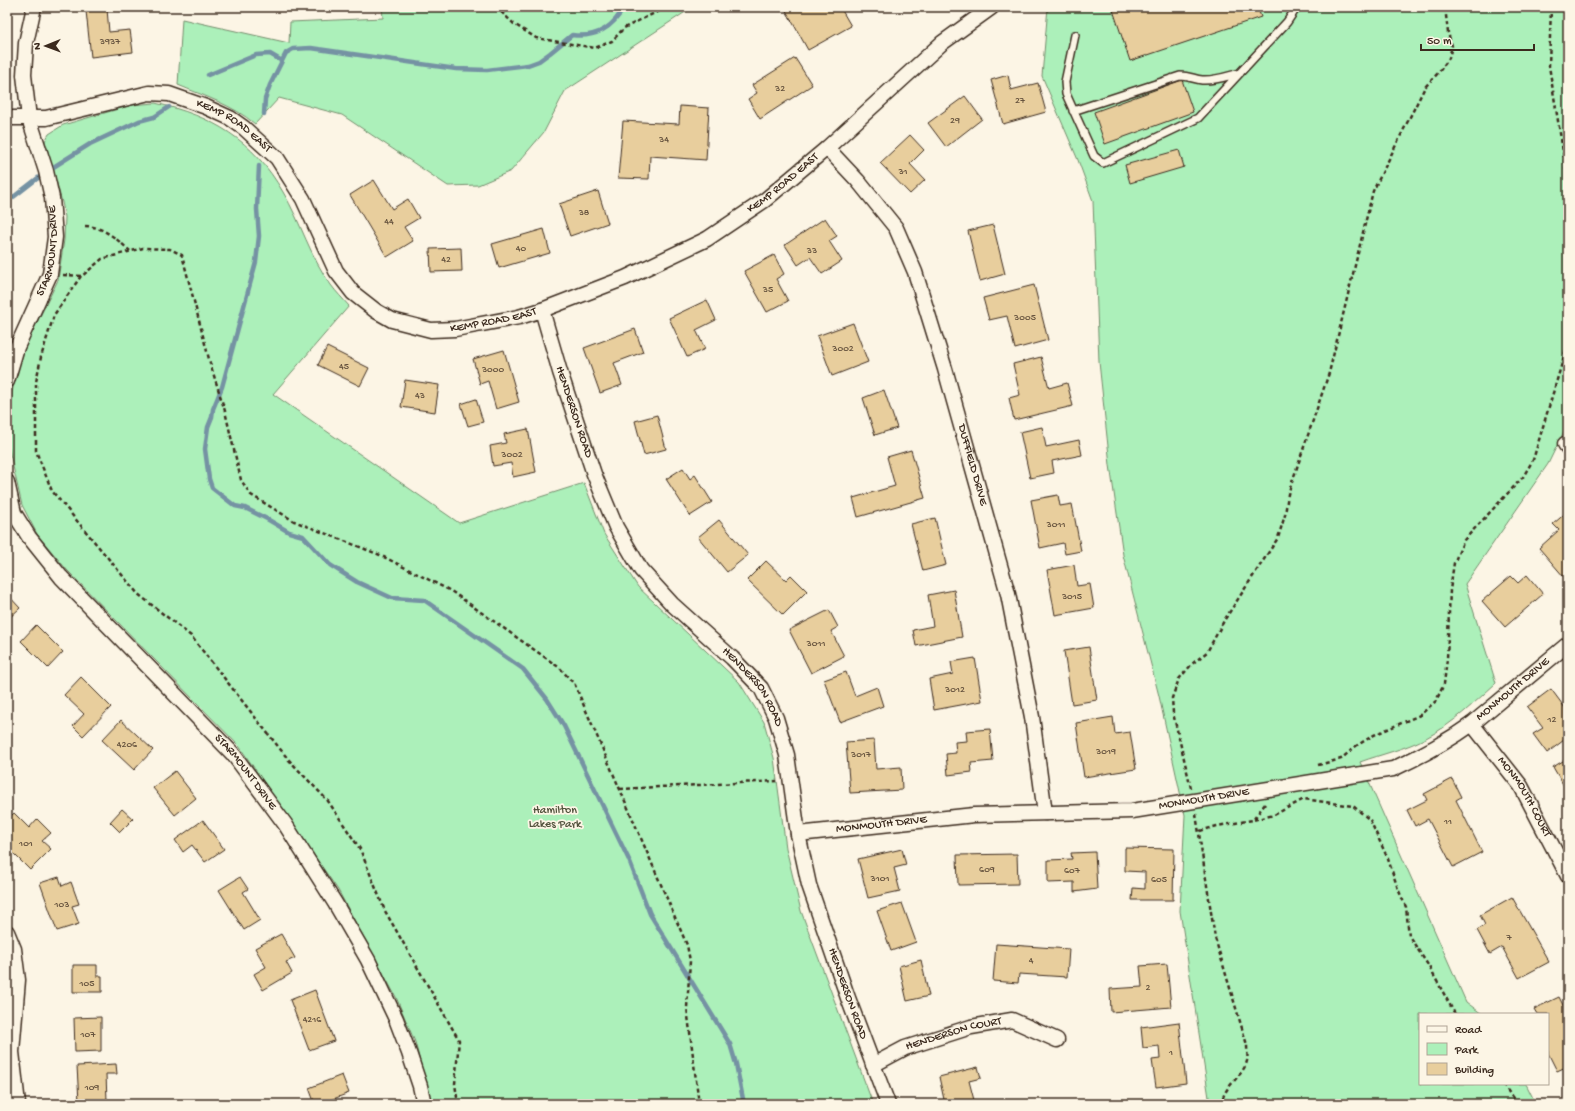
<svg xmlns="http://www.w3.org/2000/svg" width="1575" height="1111" font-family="'Gochi Hand',sans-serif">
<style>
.green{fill:#acf0ba;stroke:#748d6c}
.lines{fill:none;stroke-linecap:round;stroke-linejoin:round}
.stream{stroke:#7592a3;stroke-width:4.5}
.building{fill:#e8ce9d;stroke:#3b2a1e}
.service-casing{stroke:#3b2a1e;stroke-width:10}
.minor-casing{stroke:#3b2a1e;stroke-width:17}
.path{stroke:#3b2a1e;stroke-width:2.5;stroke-dasharray:4 3;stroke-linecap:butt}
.service{stroke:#fcf5e5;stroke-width:7}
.minor{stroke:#fcf5e5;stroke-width:14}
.labels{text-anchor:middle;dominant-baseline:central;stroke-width:3.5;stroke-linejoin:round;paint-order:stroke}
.number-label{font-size:10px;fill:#66533e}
.street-label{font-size:12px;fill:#3b2a1e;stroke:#fcf5e5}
.park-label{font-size:12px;fill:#52523d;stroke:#fcf5e5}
</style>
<rect width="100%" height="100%" fill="#fcf5e5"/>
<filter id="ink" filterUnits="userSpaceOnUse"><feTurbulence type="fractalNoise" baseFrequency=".025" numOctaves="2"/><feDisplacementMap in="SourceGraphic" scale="8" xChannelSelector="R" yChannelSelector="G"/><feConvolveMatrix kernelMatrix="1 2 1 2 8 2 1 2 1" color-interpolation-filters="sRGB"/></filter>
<g filter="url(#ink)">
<path class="green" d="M382 7H693L565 91 544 132 511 171 478 185 448 186 342 115 279 98 255 124C233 105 204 96 178 85L182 19 289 43 290 22 383 18Z
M1048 7H1568V423L1548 464 1465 584 1496 683C1474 703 1453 724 1426 738 1405 749 1382 754 1360 762L1466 1002 1482 1014H1420V1084H1526L1536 1104H1210L1180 911 1185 815 1159 696 1123 555 1110 465 1099 362 1093 201 1078 160 1042 76Z
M155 103C213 116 253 140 283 192 301 222 310 257 331 285 336 292 343 299 349 306L273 394 459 523 584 483 604 534 638 587 739 682 764 722 774 758 786 848 801 911 873 1104H431L415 1042 396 997 338 890 239 746 67 570 37 534 22 505 8 445 12 392 23 351 58 280 64 240 65 217 62 202 45 141 49 134 63 125 132 105Z"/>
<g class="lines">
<path class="stream" d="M208 75 256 55 270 54 282 61
M264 114 265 99 270 85 286 53 293 49 311 48 456 69 487 70 528 65 539 61 550 53 572 35C595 38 613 28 624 7
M259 166 257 209 259 236 256 262 222 387 213 409 212 417 208 427 205 449 209 479 212 488 235 506 245 508 267 519 289 532 303 536 330 565 357 582 392 598 424 600 523 669 547 699 564 726 629 860 650 914 730 1044 736 1064 744 1104
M7 202 47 171 90 144 139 121 154 117 169 107"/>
</g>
<path class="building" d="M784 7H840L851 26 808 50Z
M1112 7H1263L1258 9 1261 17 1130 61Z
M107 9 109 32 130 30 133 52 91 57 86 11Z
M795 58 812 85 760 119 748 99 757 93 752 85Z
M1008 75 1011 90 1038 83 1046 112 1003 124 991 80Z
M1182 80 1193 112 1105 144 1094 112Z
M965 96 982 119 946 147 928 123Z
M680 106 709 108 706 160 650 156 649 179 618 178 623 121 679 124Z
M910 135 924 150 910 164 925 180 910 194 880 163Z
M1179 150 1184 167 1130 183 1125 165Z
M374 180 392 209 408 199 419 218 404 227 413 241 387 257 350 195Z
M598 191 608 223 570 236 559 204Z
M825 218 837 236 829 241 842 261 822 274 810 257 798 265 785 245Z
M993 225 1005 274 980 281 968 231Z
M544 229 550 253 499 268 492 244Z
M461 248 462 271 431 272 430 249Z
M774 255 784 274 776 279 788 301 767 312 744 271Z
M1034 285 1048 340 1015 349 1007 316 989 320 983 298Z
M707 300 716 320 696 330 705 349 687 357 669 318Z
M853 323 868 362 832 376 817 336Z
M635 329 643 352 614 363 622 385 600 393 584 348Z
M327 347 369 368 360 386 318 365Z
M504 350 519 402 496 409 488 381 480 384 473 359Z
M1041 357 1049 388 1067 383 1073 406 1014 420 1009 398 1020 395 1013 364Z
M405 380 439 385 435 412 401 407Z
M884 390 897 428 875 435 863 398Z
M476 399 483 422 468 426 461 404Z
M657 415 666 449 644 455 635 421Z
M1042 427 1046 447 1079 440 1082 455 1052 461 1054 473 1030 478 1020 432Z
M528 429 536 472 513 477 511 463 493 466 490 446 506 443 504 434Z
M911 450 925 498 858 517 853 498 895 486 887 457Z
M683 468 690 479 695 475 712 502 690 516 666 479Z
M1058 495 1060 506 1072 504 1081 551 1065 554 1063 543 1040 548 1031 500Z
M1567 512 1568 513V574L1564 577 1539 548 1559 530 1553 524Z
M935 518 946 565 923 571 911 524Z
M719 520 748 555 727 572 698 537Z
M766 561 786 580 791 575 807 591 783 615 747 580Z
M1074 565 1077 586 1090 584 1094 608 1055 615 1047 570Z
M1527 575 1543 594 1505 627 1482 601 1511 576 1518 583Z
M954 590 962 637 916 646 913 630 933 626 928 595Z
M7 594 20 608 7 620Z
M829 610 838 627 831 631 844 656 811 673 789 630Z
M36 625 63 652 48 668 21 641Z
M1089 647 1097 700 1072 704 1064 651Z
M975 658 982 701 934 710 929 679 953 674 951 662Z
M846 672 855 696 877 687 883 706 840 722 824 680Z
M81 677 111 707 83 736 73 726 84 714 64 695Z
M1551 689 1568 712V737L1547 753 1533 734 1543 728 1527 707Z
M1113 717 1115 734 1130 732 1136 769 1084 777 1076 723Z
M121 720 153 750 134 770 102 740Z
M990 729 993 761 971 763 972 772 948 775 946 754 956 753 955 742 967 741 966 731Z
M874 740 876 769 901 767 902 790 850 793 846 742Z
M1568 758V783L1564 786 1553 767Z
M175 771 196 798 175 815 153 788Z
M1452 779 1461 797 1456 800 1482 852 1453 867 1428 819 1415 826 1407 810 1427 800 1424 794Z
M122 809 133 819 120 832 110 822Z
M14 813 29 828 37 819 51 833 42 841 51 849 30 870 7 847V820Z
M203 820 224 849 205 862 192 845 183 852 175 840Z
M1125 848 1174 849 1173 900H1132L1133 888 1145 889V872L1125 871Z
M902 849 906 865 894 868 900 891 868 898 858 859Z
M1095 852 1097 889 1074 892V882L1048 883V860L1072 859 1071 853Z
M1017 854 1018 884 958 885 957 855Z
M59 877 62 886 71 882 79 904 72 906 79 924 57 931 40 883Z
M240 877 248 889 243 892 260 920 244 930 219 890Z
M1512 897 1549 962 1519 978 1502 947 1490 954 1477 930 1485 925 1480 915Z
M902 903 916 942 891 951 877 911Z
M281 934 295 958 286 962 292 973 263 990 254 974 266 967 255 948Z
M996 944 1069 949 1067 977 1019 974 1018 983 993 981Z
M921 960 929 996 907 1001 899 966Z
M1167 964 1171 1007 1111 1012 1110 989 1142 987 1140 966Z
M73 965H97V976H102V992H73Z
M315 990 334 1041 309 1050 290 1000Z
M1559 997 1568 1015V1066L1557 1071 1548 1053V1014H1537L1534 1009Z
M101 1017V1051L75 1052 74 1018Z
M1179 1022 1186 1083 1156 1087 1152 1060 1160 1059 1159 1046 1143 1048 1141 1027Z
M116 1064 117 1074H106L107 1101 79 1102 77 1066Z
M978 1067 981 1078 969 1081 975 1104H945L939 1077Z
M342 1075 349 1093 320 1104H315L309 1088Z"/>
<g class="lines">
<defs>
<path id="service" d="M1075 35 1065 82 1066 94 1094 156 1103 163 1198 118 1287 22 1297 7
M1073 111 1180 76C1189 76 1194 79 1202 80 1215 81 1228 76 1240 73"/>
<g id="minor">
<path id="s1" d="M7 118H46L149 93 169 94 206 107 230 118 244 128 277 158 303 199 336 271 353 293 376 311 392 320 431 330 455 329 519 317 542 310 625 278 707 239 765 200 827 148 942 43 992 7"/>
<path id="s2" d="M827 148 858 181 896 228 915 272 945 369 1008 594 1032 717 1045 813"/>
<path id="s3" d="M542 310 560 372 594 474 616 527 641 570 672 604 732 658 761 688 776 718 787 755 798 834 809 885 848 998 888 1104"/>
<path id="s4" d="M7 381 17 347 50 274 55 237 52 198 46 171 29 118 24 75 26 43 34 7"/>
<path d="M1565 444 1568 448"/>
<path id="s5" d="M7 482 14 513 29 537 61 577 233 754 285 824 335 903 368 960 396 1019 409 1053 420 1086 424 1104"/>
<path id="s6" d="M1472 724 1521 786 1568 876"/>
<path id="s7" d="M798 834 974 815 1132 811 1393 769C1421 756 1447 742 1472 724L1568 644"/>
<path d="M7 932 14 949 18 980 12 1052 18 1104"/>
<path id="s8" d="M873 1065 905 1048 971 1027 1012 1020 1057 1040"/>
</g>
</defs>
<use href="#service" class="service-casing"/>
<use href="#minor" class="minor-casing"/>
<path class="path" d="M496 7 514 24 536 38 595 48 612 41 624 28 667 7
M1551 7 1549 66 1568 182
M85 226C103 226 118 240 130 251
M63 275 82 276 102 259 143 248 170 249 182 255 210 363 225 411 241 480 251 495 294 521 380 555 451 591 560 668 575 685 687 945 690 961 687 1008 699 1104
M81 276 54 315 41 357 36 382V451L52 491 138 594 191 636 288 759 328 801 360 849 385 911 459 1040 455 1084 458 1104
M1318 765 1341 759 1356 746 1374 735 1420 715 1436 701 1444 684 1447 659 1450 590 1454 563 1464 540 1523 477 1533 460 1568 343
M1191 788 1173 713 1172 698 1179 679 1192 664 1207 652 1225 619 1278 538 1285 515 1288 494 1329 373 1373 191 1425 87 1439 72 1449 58 1452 46 1448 33 1445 7
M620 789 777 781
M1265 804 1253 820 1274 815 1304 799 1353 806 1370 820 1388 859 1398 889 1406 907 1409 936 1428 965 1455 1014
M1196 814 1215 938 1247 1045C1247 1050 1248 1056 1247 1061 1243 1077 1222 1087 1222 1104
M1200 831 1217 826 1253 820
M1503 1084 1517 1104"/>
<use href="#service" class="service"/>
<use href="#minor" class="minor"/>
</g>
</g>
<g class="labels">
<g class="number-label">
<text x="110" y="42">3937</text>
<text x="780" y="89">32</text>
<text x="1020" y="101">27</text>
<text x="955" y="121">29</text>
<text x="664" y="140">34</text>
<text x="903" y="172">31</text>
<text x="584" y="213">38</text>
<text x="389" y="222">44</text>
<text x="521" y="249">40</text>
<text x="812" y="251">33</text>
<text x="446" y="260">42</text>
<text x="768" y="290">35</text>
<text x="1025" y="318">3005</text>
<text x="843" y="349">3002</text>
<text x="344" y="367">45</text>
<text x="493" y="370">3000</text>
<text x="420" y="396">43</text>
<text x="512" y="455">3002</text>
<text x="1056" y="525">3011</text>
<text x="1072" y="597">3015</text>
<text x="816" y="644">3011</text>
<text x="955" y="690">3012</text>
<text x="1552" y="720">12</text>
<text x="127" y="745">4206</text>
<text x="1106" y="752">3019</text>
<text x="861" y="755">3017</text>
<text x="1448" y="822">11</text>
<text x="26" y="844">101</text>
<text x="987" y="870">609</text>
<text x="1072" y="871">607</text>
<text x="880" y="879">3101</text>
<text x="1159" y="880">605</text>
<text x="62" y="905">103</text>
<text x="1509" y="938">7</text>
<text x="1031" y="961">4</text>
<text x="87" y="984">105</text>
<text x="1148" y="988">2</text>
<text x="312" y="1020">4216</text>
<text x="88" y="1035">107</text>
<text x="1171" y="1053">1</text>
<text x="92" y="1088">109</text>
</g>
<g class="street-label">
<text stroke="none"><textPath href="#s1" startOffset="238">KEMP ROAD EAST</textPath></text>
<text stroke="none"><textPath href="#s1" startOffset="923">KEMP ROAD EAST</textPath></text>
<text stroke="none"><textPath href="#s4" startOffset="138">STARMOUNT DRIVE</textPath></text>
<text stroke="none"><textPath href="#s1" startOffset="599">KEMP ROAD EAST</textPath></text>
<text stroke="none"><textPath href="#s3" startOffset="107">HENDERSON ROAD</textPath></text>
<text stroke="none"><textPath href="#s2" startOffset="355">DUFFIELD DRIVE</textPath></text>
<text stroke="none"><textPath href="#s3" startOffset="442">HENDERSON ROAD</textPath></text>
<text stroke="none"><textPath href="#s7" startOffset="744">MONMOUTH DRIVE</textPath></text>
<text stroke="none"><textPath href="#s5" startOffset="380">STARMOUNT DRIVE</textPath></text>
<text stroke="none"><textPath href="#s6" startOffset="90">MONMOUTH COURT</textPath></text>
<text stroke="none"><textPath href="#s7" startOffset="408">MONMOUTH DRIVE</textPath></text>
<text stroke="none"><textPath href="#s7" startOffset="84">MONMOUTH DRIVE</textPath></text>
<text stroke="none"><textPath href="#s3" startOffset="767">HENDERSON ROAD</textPath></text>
<text stroke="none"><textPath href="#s8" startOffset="87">HENDERSON COURT</textPath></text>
</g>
<g class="park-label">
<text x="555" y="811">Hamilton<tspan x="555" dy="14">Lakes Park</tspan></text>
</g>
</g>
<rect width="1575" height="1111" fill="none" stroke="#fcf5e5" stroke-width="24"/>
<rect x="12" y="12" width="1551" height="1087" fill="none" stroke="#3b2a1e" stroke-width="1.5" filter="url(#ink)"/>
<rect x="1419" y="1013" width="130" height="72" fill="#fcf5e5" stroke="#afa495"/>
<rect x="1427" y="1026" width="20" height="6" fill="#fcf5e5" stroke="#afa495"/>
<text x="1455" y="1033" font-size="12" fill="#3b2a1e">Road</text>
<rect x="1427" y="1043" width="20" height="12" fill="#acf0ba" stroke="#afa495"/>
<text x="1455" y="1053" font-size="12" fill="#3b2a1e">Park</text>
<rect x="1427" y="1063" width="20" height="12" fill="#e8ce9d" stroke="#afa495"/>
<text x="1455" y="1073" font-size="12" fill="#3b2a1e">Building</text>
<g transform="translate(46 46) rotate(269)" stroke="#fcf5e5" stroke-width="3" paint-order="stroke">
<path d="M0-3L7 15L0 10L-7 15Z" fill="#3b2a1e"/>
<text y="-6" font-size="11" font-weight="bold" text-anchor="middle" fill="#3b2a1e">N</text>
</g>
<path d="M1421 44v6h113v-6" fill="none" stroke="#3b2a1e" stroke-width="2"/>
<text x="1427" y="44" font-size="12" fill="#3b2a1e" stroke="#fcf5e5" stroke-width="3" paint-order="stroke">50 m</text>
</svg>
